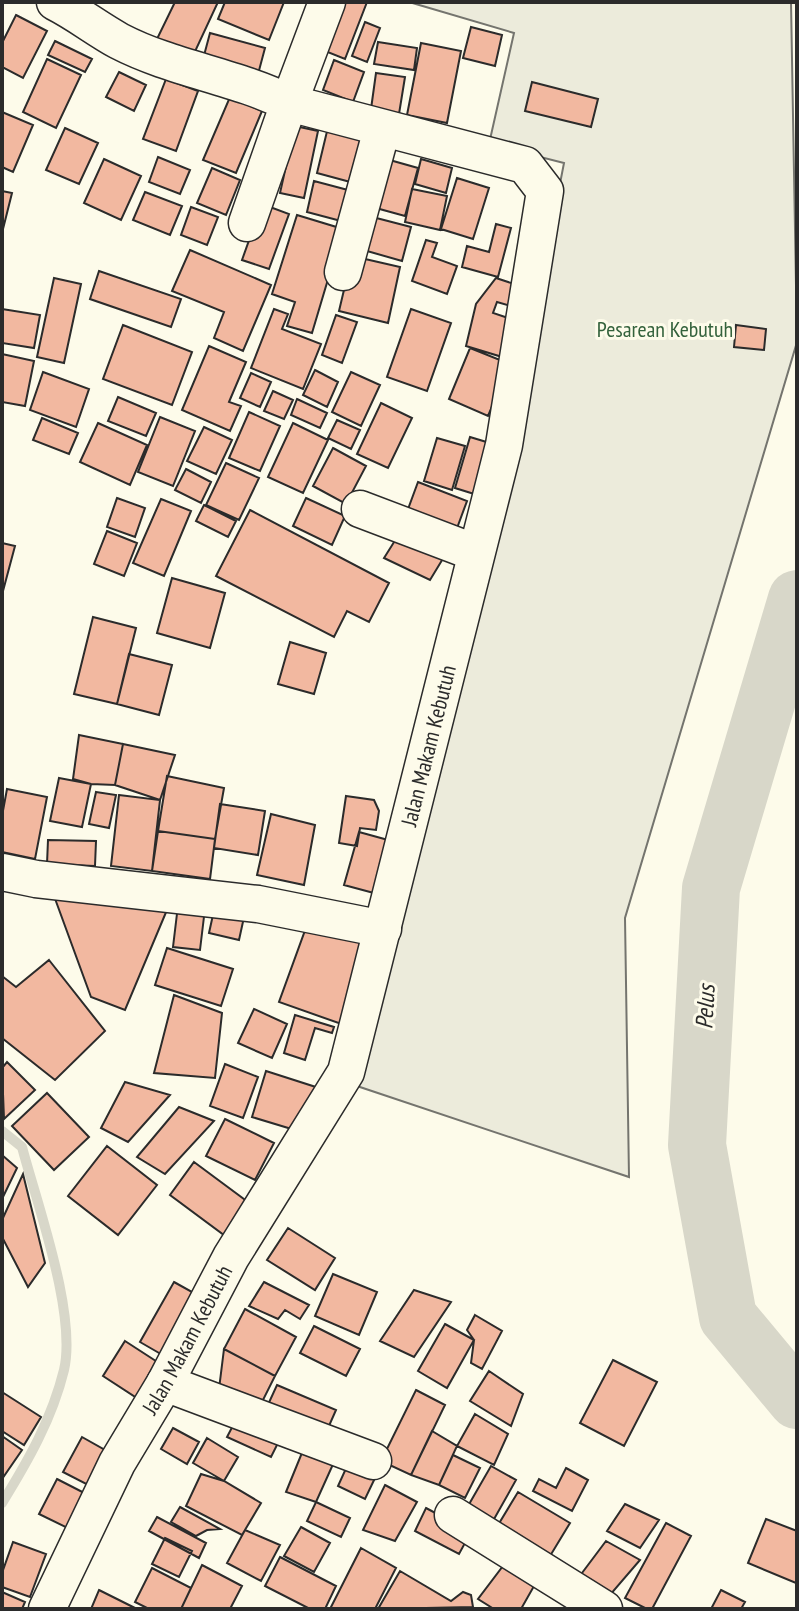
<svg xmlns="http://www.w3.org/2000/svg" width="799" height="1611" font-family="'PT Sans Narrow',sans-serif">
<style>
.green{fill:#ecebdb;stroke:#74746e;stroke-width:2}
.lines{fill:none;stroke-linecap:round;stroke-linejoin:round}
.stream{stroke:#d8d7c9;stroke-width:10}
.river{stroke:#d8d7c9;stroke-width:58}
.building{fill:#f2b8a0;stroke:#2b2b2b;stroke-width:2}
.minor-casing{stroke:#2b2b2b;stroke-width:39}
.minor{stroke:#fdfbea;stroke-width:36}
.labels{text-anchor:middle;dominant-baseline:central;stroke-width:6;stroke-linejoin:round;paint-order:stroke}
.park-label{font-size:22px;fill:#34623c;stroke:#fdfbea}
.street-label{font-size:22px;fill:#2b2b2b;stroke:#fdfbea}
.water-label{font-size:24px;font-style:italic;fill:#2b2b2b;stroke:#fdfbea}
</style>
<rect width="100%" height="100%" fill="#fdfbea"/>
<path class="green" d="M409 2H791L797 342 625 918 629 1177 351 1084 488 554 564 163 489 144 514 33Z"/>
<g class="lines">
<path class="stream" d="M2 1131 22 1147C37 1204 77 1314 64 1370 52 1419 28 1461 2 1503"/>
<path class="river" d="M797 599 711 888 697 1145 728 1317 797 1400"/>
</g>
<path class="building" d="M175 2H218L192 58 156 41Z
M225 2H284L269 40 218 19Z
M333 2H367L345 59 315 47Z
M16 15 47 31 23 78 2 67V43Z
M365 22 380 28 367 62 352 56Z
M471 27 502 35 495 66 463 58Z
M210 33 265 48 257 78 202 63Z
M55 41 92 59 85 72 48 55Z
M378 42 417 48 414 70 374 64Z
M421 43 461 51 447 123 407 115Z
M47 59 81 75 56 128 23 112Z
M334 60 364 72 353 102 323 90Z
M119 72 146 85 134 111 106 97Z
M376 73 405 77 399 114 371 109Z
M166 79 198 91 176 151 143 139Z
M532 82 598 99 591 127 525 111Z
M230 97 262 111 236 173 203 160Z
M2 112 33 125 13 172 2 167Z
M329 123 367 133 354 183 317 173Z
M295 126 318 131 304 198 280 193Z
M65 128 98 143 79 184 46 170Z
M158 157 190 170 180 194 149 182Z
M379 157 418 168 405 216 365 205Z
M104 159 141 176 121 220 84 203Z
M421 159 452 168 446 193 415 184Z
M212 168 240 180 226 215 197 203Z
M457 178 489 188 473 239 441 229Z
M314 181 348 190 341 221 307 212Z
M412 189 447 196 440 230 405 222Z
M2 191 12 193 2 233Z
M145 192 182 206 170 235 133 220Z
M262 204 289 214 269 269 242 260Z
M191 207 218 217 207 245 181 235Z
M361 214 411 227 402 261 353 247Z
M297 215 343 229 312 333 287 326 295 302 272 294Z
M496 224 511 228 498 277 462 267 467 246 489 252Z
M426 240 437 243 432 257 457 266 447 294 412 281Z
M190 250 271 285 243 351 214 338 224 312 172 291Z
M352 256 400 267 388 323 339 311Z
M99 271 181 299 171 327 90 299Z
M54 278 81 284 64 363 37 357Z
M496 278 517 285 511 306 497 302 493 313 523 323 512 360 466 346 476 304Z
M2 309 40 315 34 348 2 343Z
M274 309 288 314 282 329 321 344 303 389 251 368Z
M411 309 451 323 427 391 387 377Z
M336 315 357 322 342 363 322 355Z
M123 325 192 352 172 405 103 379Z
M736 325 766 329 764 350 734 347Z
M209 346 246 362 229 402 241 406 230 431 182 410Z
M470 348 510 364 488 416 449 399Z
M2 354 34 361 25 406 2 402Z
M315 370 338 382 327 407 303 395Z
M43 372 89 389 76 427 30 410Z
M351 372 380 385 361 426 332 412Z
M251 373 271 382 260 407 240 398Z
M273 391 293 400 284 419 264 411Z
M118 397 156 413 146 436 108 421Z
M297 399 327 413 320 428 291 415Z
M381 403 412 418 388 468 357 454Z
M249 412 280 426 260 471 229 458Z
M160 417 195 431 173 486 138 472Z
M42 418 78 433 69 454 33 440Z
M337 420 360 430 351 449 328 438Z
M98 423 147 445 130 485 80 462Z
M293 423 328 440 303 493 268 477Z
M204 427 232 440 216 474 187 461Z
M470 437 503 447 487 498 455 488Z
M437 438 465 446 452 490 424 481Z
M333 448 366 466 346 504 313 486Z
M226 463 259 478 239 520 206 505Z
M186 469 211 482 201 503 175 490Z
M418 482 467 501 453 539 404 520Z
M117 498 145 508 135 537 107 527Z
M306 498 345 516 332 545 293 526Z
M161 499 191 511 164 576 133 563Z
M204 505 236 521 228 537 196 521Z
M250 510 389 583 369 622 347 611 334 637 216 576Z
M107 531 137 543 124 576 94 564Z
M401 531 447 552 430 580 384 558Z
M2 543 15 546 3 591H2Z
M172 578 225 593 210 648 157 633Z
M93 617 136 628 117 704 74 694Z
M290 642 326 653 314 694 278 684Z
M129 654 172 665 159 715 117 704Z
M79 735 123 744 115 785 91 784 73 779Z
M123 744 175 755 160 800 115 785Z
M167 776 224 788 215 839 158 831Z
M59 778 91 784 82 827 50 821Z
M7 789 47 797 35 859 2 852V816Z
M96 792 116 795 109 828 89 824Z
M119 795 160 800 152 871 111 866Z
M346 796 374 800 379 811 376 830 360 828 357 846 339 843Z
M220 804 265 811 258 855 214 848Z
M271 814 315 825 304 885 257 875Z
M158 831 215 839 210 879 152 871Z
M359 832 399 843 385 896 344 885Z
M48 840 96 841 95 866 47 864Z
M50 885 172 898 125 1010 91 997Z
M179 897 206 900 200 950 173 947Z
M216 901 246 908 239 940 209 933Z
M311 914 378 948 350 1027 279 1002Z
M167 948 233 969 221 1006 155 985Z
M49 960 105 1031 55 1080 2 1038V976L16 987Z
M174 995 222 1013 215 1078 154 1073Z
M254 1009 287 1024 272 1058 238 1043Z
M295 1015 334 1027 332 1033 315 1028 305 1060 284 1053Z
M7 1062 35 1090 4 1119 2 1068Z
M225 1064 258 1077 243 1118 210 1106Z
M266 1071 322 1089 308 1134 252 1117Z
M125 1082 170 1095 128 1142 101 1128Z
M47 1093 89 1137 54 1170 12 1126Z
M179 1107 214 1121 165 1174 137 1157Z
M225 1119 274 1143 255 1180 206 1156Z
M107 1146 157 1185 118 1235 68 1196Z
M2 1155 17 1168 2 1199Z
M194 1162 256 1208 232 1241 170 1195Z
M23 1174 45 1263 28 1287 2 1237V1220Z
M288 1228 335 1258 315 1290 267 1260Z
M333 1274 377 1292 359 1335 315 1316Z
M174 1282 203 1298 166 1357 140 1342Z
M264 1282 309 1305 300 1319 285 1310 278 1319 249 1306Z
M414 1290 451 1302 414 1357 380 1341Z
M245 1309 296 1337 275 1376 224 1349Z
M475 1315 502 1331 482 1369 471 1363 474 1340 467 1330Z
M445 1324 474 1340 447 1388 418 1371Z
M314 1326 360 1349 346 1376 300 1353Z
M125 1341 162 1365 140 1400 103 1376Z
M224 1349 275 1376 258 1410 219 1389Z
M613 1360 657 1382 624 1446 580 1423Z
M489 1371 523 1394 511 1426 470 1401Z
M277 1385 336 1410 325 1435 266 1409Z
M416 1390 445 1405 411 1475 381 1461Z
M2 1392 41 1417 24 1445 2 1431Z
M240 1412 283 1433 271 1457 227 1437Z
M475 1414 508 1434 494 1465 457 1446Z
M173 1428 199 1442 187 1464 161 1449Z
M432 1431 457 1446 439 1485 411 1475Z
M2 1436 22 1450 2 1479Z
M82 1437 112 1454 94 1488 63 1472Z
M207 1438 238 1457 224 1481 193 1463Z
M308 1438 339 1451 316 1502 286 1492Z
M453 1455 480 1468 465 1498 439 1485Z
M348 1464 376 1476 365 1499 338 1486Z
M491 1466 516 1480 489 1528 464 1513Z
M566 1468 588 1480 572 1511 533 1491 539 1479 556 1488Z
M201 1474 224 1481 261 1503 242 1535 186 1506Z
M57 1479 98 1500 80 1534 39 1514Z
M385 1485 417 1502 395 1541 363 1530Z
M518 1492 570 1523 544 1566 492 1535Z
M316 1502 350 1518 341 1537 307 1521Z
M625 1504 659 1520 640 1548 607 1531Z
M180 1507 220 1529 207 1530 196 1536 171 1522Z
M426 1508 471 1532 459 1554 415 1531Z
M157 1517 206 1543 199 1558 149 1531Z
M766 1519 797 1531 796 1583 748 1563Z
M666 1523 691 1536 652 1609H647L625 1598Z
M301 1527 330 1543 314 1572 284 1556Z
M245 1530 280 1545 261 1581 227 1563Z
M165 1538 192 1551 179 1577 152 1564Z
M606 1541 640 1560 604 1602 576 1581Z
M13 1542 46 1554 30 1597 2 1587V1573Z
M361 1548 396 1568 375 1609H330Z
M280 1557 336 1586 325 1609H310L265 1586Z
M506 1562 538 1579 521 1609H494L478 1599Z
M202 1565 242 1586 230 1609H181Z
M152 1568 191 1588 181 1609H149L135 1602Z
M400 1571 451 1601 463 1592 471 1595 473 1607 378 1609Z
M99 1590 137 1609H91Z
M721 1590 745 1602 741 1609H711Z
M2 1592 25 1602 22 1609H2Z"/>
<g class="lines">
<defs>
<g id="minor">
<path d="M55 2C77 13 97 29 119 41 173 69 235 76 289 103L247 223"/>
<path d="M343 272 382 129"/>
<path d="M360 509 476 553"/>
<path d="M2 872 36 879 258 904 383 929"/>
<path d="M165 1383 373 1461"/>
<path d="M453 1515 604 1609"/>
<path id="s1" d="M47 1609 117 1463 165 1383 231 1257 346 1072 504 445 545 191 525 165 289 103 327 2"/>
</g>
</defs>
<use href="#minor" class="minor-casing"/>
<use href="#minor" class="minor"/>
</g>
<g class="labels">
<g class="park-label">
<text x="665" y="329">Pesarean Kebutuh</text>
</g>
<g class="street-label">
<text stroke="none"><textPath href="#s1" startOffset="952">Jalan Makam Kebutuh</textPath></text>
<text stroke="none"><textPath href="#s1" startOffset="304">Jalan Makam Kebutuh</textPath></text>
</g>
<g class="water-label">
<text transform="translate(705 1007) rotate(-87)">Pelus</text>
</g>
</g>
<rect width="799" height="1611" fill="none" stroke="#2b2b2b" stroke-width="8"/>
</svg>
